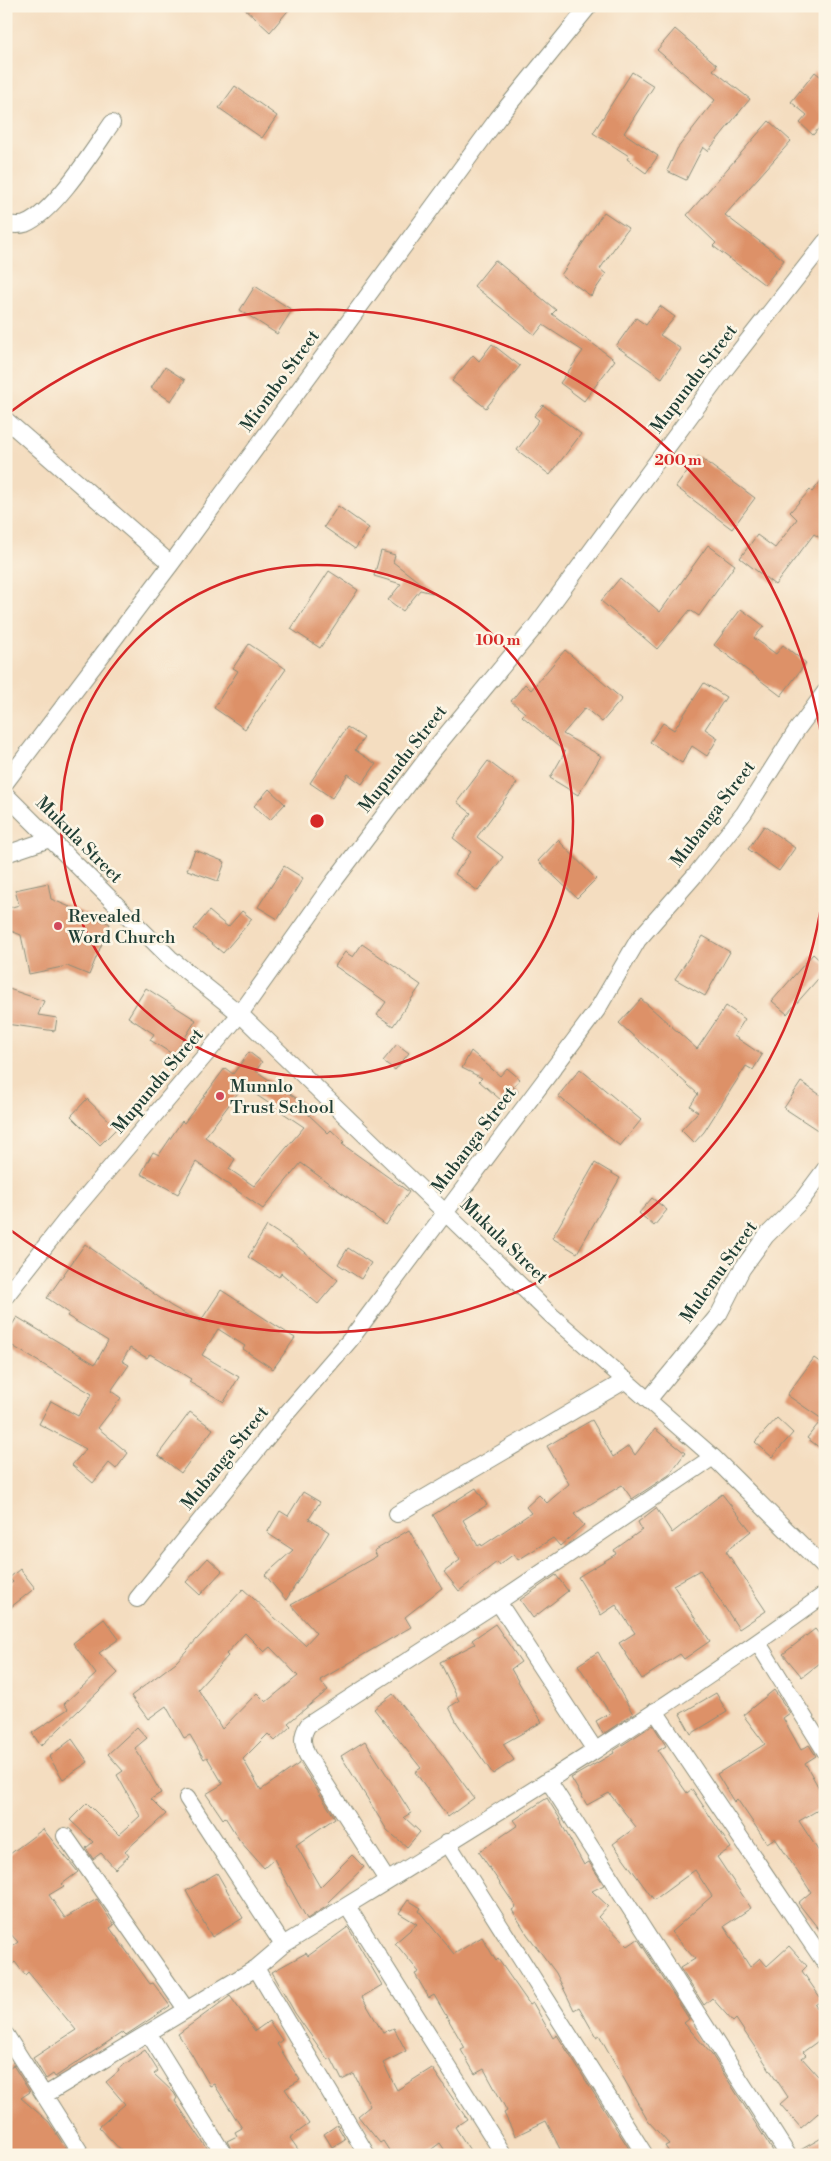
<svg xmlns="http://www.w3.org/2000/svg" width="831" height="2161" font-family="'Libre Bodoni',serif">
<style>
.building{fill:#dd9168;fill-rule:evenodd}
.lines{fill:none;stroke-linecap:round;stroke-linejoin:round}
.street-casing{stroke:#8a8d7a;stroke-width:18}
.street{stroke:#fff;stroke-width:16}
.ring{fill:none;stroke:#d62828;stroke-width:2.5}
.poi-dot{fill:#d1495b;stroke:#fcf5e5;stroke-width:2}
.labels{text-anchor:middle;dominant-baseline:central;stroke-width:5;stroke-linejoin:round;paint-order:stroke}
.street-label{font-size:18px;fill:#1f3d34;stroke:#fcf5e5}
.poi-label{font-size:18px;fill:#1f3d34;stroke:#fcf5e5;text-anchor:start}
.centre{fill:#d62828;stroke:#fcf5e5;stroke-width:2.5}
.ring-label{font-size:15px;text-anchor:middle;font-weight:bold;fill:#d62828;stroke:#fcf5e5;stroke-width:5;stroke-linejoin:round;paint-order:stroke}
</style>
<rect width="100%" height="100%" fill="#fcf5e5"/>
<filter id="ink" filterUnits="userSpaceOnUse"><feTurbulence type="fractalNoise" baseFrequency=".02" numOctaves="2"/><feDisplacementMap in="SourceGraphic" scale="10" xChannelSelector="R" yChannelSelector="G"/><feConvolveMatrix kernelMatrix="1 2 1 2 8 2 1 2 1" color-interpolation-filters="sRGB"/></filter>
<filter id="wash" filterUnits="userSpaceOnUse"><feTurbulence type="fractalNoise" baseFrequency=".0096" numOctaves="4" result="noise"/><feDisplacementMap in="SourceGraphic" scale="20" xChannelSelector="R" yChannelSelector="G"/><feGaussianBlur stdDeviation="1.12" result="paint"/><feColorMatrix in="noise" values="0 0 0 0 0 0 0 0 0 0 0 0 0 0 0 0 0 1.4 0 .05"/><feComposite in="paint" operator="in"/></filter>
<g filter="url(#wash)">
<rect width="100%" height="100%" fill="#f4ddc0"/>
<g id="blocks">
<path class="building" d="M242 6H292L270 32Z
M675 29 717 65 713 70 750 99 708 151 703 147 686 180 667 171 677 149 715 100 657 50Z
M632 72 654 86 624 133 658 156 646 173 627 159 629 156 593 133Z
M815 72 825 80V121L813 135 800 123 807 115 791 102Z
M235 86 277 116 262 138 219 108Z
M769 121 791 141 725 215 784 260 765 285 713 246 716 243 687 215Z
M604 212 628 228 600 269 606 274 591 296 561 275Z
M495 260 556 310 552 314 615 360 584 401 560 383 583 351 543 325 535 335 474 286Z
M255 286 292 310 277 334 240 310Z
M660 306 675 317 660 335 681 349 662 378 616 346 636 318 646 325Z
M492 344 520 366 486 408 452 381 473 355 479 361Z
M165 367 185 380 171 401 151 388Z
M543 405 581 434 550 475 517 450 539 420 534 416Z
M698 456 755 498 732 529 676 487Z
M825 476V541L814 534 775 585 740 558 757 535 775 548 797 519 790 512 810 490 812 492Z
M338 506 369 528 355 549 324 527Z
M708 545 735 565 699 616 690 610 657 649 601 601 620 578 660 612Z
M381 551 395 555 393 562 433 593 420 590 403 611 388 600 401 584 374 576Z
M329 571 358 590 320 648 291 629Z
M741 609 764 626 754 638 776 654 783 645 806 663 781 696 714 645Z
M249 644 286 669 245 729 214 708 238 671 233 668Z
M565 650 622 699 602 722 585 708 563 734 601 756 578 795 550 778 565 752 522 716 525 713 511 701 525 684 531 690Z
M704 683 726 697 705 729 718 738 707 756 692 746 682 763 650 742 663 723 674 730Z
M347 727 364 738 355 750 376 764 362 784 348 774 332 798 310 783Z
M488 761 517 783 477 837 503 857 478 891 455 874 471 852 453 838 471 813 457 802Z
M269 789 285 804 270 820 254 806Z
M764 826 795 848 779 871 748 849Z
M558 840 596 879 577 898 538 861Z
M195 850 225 862 218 881 187 870Z
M284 866 303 878 278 919 258 907Z
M48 883 51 899 110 924 89 975 67 966 29 974 21 935 6 929V914L9 908 19 905 15 890Z
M209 911 228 927 242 911 252 919 223 953 194 929Z
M703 936 730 952 705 996 675 979Z
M362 944 421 985 393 1026 377 1015 386 1002 335 966 345 952 353 957Z
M813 954 825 965V971L787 1014 772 1001Z
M6 988 44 1001 38 1015 57 1018 55 1031 6 1024Z
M146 988 196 1020 174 1055 150 1040 154 1034 128 1017Z
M641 999 697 1049 726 1006 745 1019 734 1036 762 1055 753 1070 746 1066 704 1132 694 1143 681 1130 698 1112 690 1106 698 1094 619 1023Z
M397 1044 409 1053 395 1070 383 1061Z
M471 1051 500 1076 507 1068 520 1079 513 1087 518 1091 515 1096 509 1093 502 1101 479 1081 482 1078 462 1068Z
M249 1052 262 1062 256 1071 312 1109 308 1114 328 1133 331 1130 344 1142 342 1144 409 1192 386 1225 301 1163 263 1209 196 1162 178 1194 141 1174 153 1152 159 1155 182 1121 184 1123 225 1068 233 1074ZM243 1086 304 1127 254 1186 229 1169 235 1159 205 1137Z
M580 1069 641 1120 620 1146 558 1096Z
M801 1082 825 1098V1135L784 1108Z
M87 1099 117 1128 100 1145 71 1116Z
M595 1163 620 1178 577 1253 552 1238Z
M652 1198 667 1210 654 1226 639 1213Z
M267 1226 293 1243 338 1280 318 1304 281 1273 279 1277 248 1257Z
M85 1244 171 1306 200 1322 221 1290 295 1338 273 1369 243 1349 245 1346 218 1329 202 1355 239 1377 224 1402 189 1382 191 1379 150 1354 147 1358 130 1348 122 1361 129 1365 111 1391 121 1398 98 1428 128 1453 116 1469 109 1463 93 1483 72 1465 86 1449 39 1424 51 1401 78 1416 92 1394 6 1342V1335L17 1317 95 1364 108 1341 67 1316 69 1313 47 1298Z
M348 1248 371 1263 361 1279 338 1264Z
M814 1358 825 1366V1452L807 1438 822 1419 787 1395Z
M190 1412 213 1429 181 1473 158 1455Z
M777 1418 793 1433 772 1457 755 1442Z
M592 1420 613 1457 629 1446 635 1455 655 1429 685 1453 669 1475 632 1499 622 1485 574 1514 584 1525 560 1546 553 1538 518 1560 514 1554 499 1565 497 1562 459 1591 444 1572 460 1560 433 1515 476 1488 487 1505 463 1520 478 1546 481 1544 482 1546 531 1513 526 1507 539 1495 547 1503 569 1484 547 1446Z
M303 1492 320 1502 309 1519 329 1532 286 1600 265 1575 293 1550 267 1533 280 1511 288 1516Z
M722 1494 751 1531 726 1551 766 1611 739 1629 700 1570 673 1585 710 1641 684 1659 680 1654 642 1679 619 1643 635 1633 616 1605 601 1615 578 1577 616 1554 614 1550 642 1530 638 1522 656 1508 672 1533Z
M409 1530 442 1588 405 1617 411 1627 320 1680 328 1690 288 1723 291 1726 275 1741 268 1734 243 1759 261 1790 300 1763 335 1818 296 1845 320 1887 352 1855 364 1867 328 1902 329 1905 307 1919 274 1859 264 1868 240 1841 225 1817 223 1819 206 1794 223 1784 207 1757 204 1759 190 1735 184 1738 166 1706 148 1719 131 1696 176 1662 243 1589 305 1645 316 1633 291 1605 377 1556 374 1551ZM245 1633 264 1652 270 1647 298 1676 266 1702 257 1693 222 1729 198 1689 228 1656 226 1654Z
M208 1558 222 1571 200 1595 186 1582Z
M20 1569 35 1588 6 1611V1587L13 1582 9 1578Z
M556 1575 568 1591 533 1618 520 1600Z
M104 1619 119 1639 99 1653 118 1673 41 1746 32 1733 68 1709 64 1704 96 1674 73 1643Z
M495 1624 521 1662 511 1669 542 1722 503 1744 514 1760 493 1774 457 1723 449 1707 459 1701 440 1662 475 1644 472 1640Z
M815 1629 825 1641V1659L802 1677 783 1654Z
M598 1652 633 1714 603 1734 596 1721 610 1713 578 1665Z
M774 1690 790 1713 783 1718 801 1750 809 1745 816 1756 805 1763 825 1799V1806L799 1821 825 1861V1937L798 1903 811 1892 775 1838 767 1843 737 1799 734 1802 717 1774 765 1744 743 1715Z
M716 1693 727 1712 691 1734 680 1714Z
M393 1694 441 1753 474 1798 448 1817 415 1772 421 1768 374 1709Z
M653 1725 666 1746 658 1751 687 1793 692 1789 731 1848 717 1857 751 1908 724 1926 750 1967 760 1958 767 1966 789 1946 807 1966 802 1971 822 2000 815 2005 825 2018V2036L803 2052 806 2055 802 2058 825 2084V2107L801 2128 780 2104 788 2097 736 2019 733 2022 712 1998 704 2005 680 1968 695 1959 671 1932 712 1896 695 1870 654 1900 613 1844 636 1827 609 1793 587 1805 571 1778 614 1753 613 1751Z
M137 1727 147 1738 135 1748 161 1793 151 1799 166 1814 125 1851 129 1856 115 1869 101 1853 93 1859 86 1848 93 1842 70 1820 87 1803 119 1835 140 1816 117 1775 123 1771 108 1754Z
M72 1739 88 1762 63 1779 49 1757Z
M365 1741 411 1813 404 1817 420 1832 407 1847 387 1830 341 1756Z
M547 1798 562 1822 561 1823 584 1865 589 1862 604 1885 592 1891 608 1906 598 1917 628 1946 638 1939 689 2019 684 2023 712 2055 773 2151 768 2155H671L665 2146 669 2144 648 2121 599 2035 596 2037 579 2007 574 2010 556 1973 527 1934 512 1910 516 1907 479 1852 518 1825 514 1820Z
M43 1829 78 1872 62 1884 64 1886 49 1895 65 1918 97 1899 114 1925 110 1928 150 1984 153 1983 170 2006 126 2035 123 2032 55 2077 53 2074 46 2079 33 2058 76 2030 28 1972 25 1975 15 1962 6 1969V1951L18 1942 6 1929V1857Z
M217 1873 243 1918 212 1937 186 1891Z
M408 1900 421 1908 419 1911 454 1954 482 1937 496 1961 498 1959 530 2005 533 2003 553 2038 557 2035 633 2155H563L546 2121 515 2136 504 2113 507 2111 484 2069 475 2074 461 2050 465 2048 434 1995 429 1998 415 1974 419 1972 395 1943 417 1924 399 1913Z
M348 1927 382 1985 362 1997 383 2033 394 2028 406 2051 383 2063 397 2090 432 2068 467 2119 455 2127 473 2155H448L440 2143 424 2155H392L383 2141 380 2143 358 2116 370 2106 354 2074 342 2080 331 2058 328 2060 295 2013 272 1972 306 1953 308 1956Z
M230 1996 255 2031 269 2021 282 2040 277 2044 300 2080 285 2089 309 2124 290 2138 302 2155H234L227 2141 237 2136 235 2132 242 2128 214 2084 210 2086 191 2053 178 2034Z
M145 2050 158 2071 154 2074 174 2093 177 2098 175 2101 212 2155H125L99 2127 125 2104 106 2082 119 2071 118 2069Z
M13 2065 30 2092 21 2098 49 2122 70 2155H6V2070Z
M337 2125 345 2139 332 2147 324 2134Z
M825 2136V2155H798L797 2152Z"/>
</g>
</g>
<g filter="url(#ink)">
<use href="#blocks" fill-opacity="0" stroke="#8a8d7a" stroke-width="1"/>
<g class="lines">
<defs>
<path id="street" d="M6 224C12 225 19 226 25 224 54 213 94 149 112 123
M6 420 171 564
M6 782 171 564 498 118 589 6
M6 795 170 958 240 1014 552 1316 713 1457 825 1568
M6 854 50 839
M6 1296 65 1221 240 1014 335 880 431 753 535 627 716 381 825 242
M649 1399 719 1314 742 1269 766 1236 802 1200 825 1169
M397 1514 626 1380
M137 1599 286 1414 350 1340 597 1010 638 940 695 875 744 813 796 731 825 692
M498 1602 595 1750
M758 1643 825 1751
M655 1711 825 1963
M548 1780 788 2155
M187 1798 283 1945
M65 1836 186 2009
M447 1842 645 2155
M387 1880 307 1755C302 1743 301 1736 308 1725L498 1602 713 1457
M347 1906 504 2155
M149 2034 224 2155
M6 2035 82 2155
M45 2095 256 1968
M367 2155 256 1968 283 1945C466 1832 651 1721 825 1594"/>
</defs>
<use href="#street" class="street-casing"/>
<use href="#street" class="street"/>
</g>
</g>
<g class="ring">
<circle cx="317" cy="821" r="256"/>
<path d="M825 879A511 511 0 0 1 9 1229M9 413A511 511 0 0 1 825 763"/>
</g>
<g class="poi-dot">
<circle cx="58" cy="926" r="5"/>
<circle cx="220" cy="1096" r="5"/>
</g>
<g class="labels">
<g class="street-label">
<text transform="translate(694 379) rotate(-53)">Mupundu Street</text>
<text transform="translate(280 381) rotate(-54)">Miombo Street</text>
<text transform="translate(403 759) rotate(-52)">Mupundu Street</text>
<text transform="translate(713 814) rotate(-53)">Mubanga Street</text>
<text transform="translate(79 840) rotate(45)">Mukula Street</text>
<text transform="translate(158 1081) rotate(-50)">Mupundu Street</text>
<text transform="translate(474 1140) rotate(-53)">Mubanga Street</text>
<text transform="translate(504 1241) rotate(44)">Mukula Street</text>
<text transform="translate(719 1272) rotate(-55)">Mulemu Street</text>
<text transform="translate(225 1458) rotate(-51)">Mubanga Street</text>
</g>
<g class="poi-label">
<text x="68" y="916">Revealed<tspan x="68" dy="21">Word Church</tspan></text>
<text x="230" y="1086">Munnlo<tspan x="230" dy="21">Trust School</tspan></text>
</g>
</g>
<circle cx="317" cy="821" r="8" class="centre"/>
<g class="ring-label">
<text x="678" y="465">200 m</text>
<text x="498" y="645">100 m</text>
</g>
<rect width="831" height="2161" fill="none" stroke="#fcf5e5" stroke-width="25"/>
</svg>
